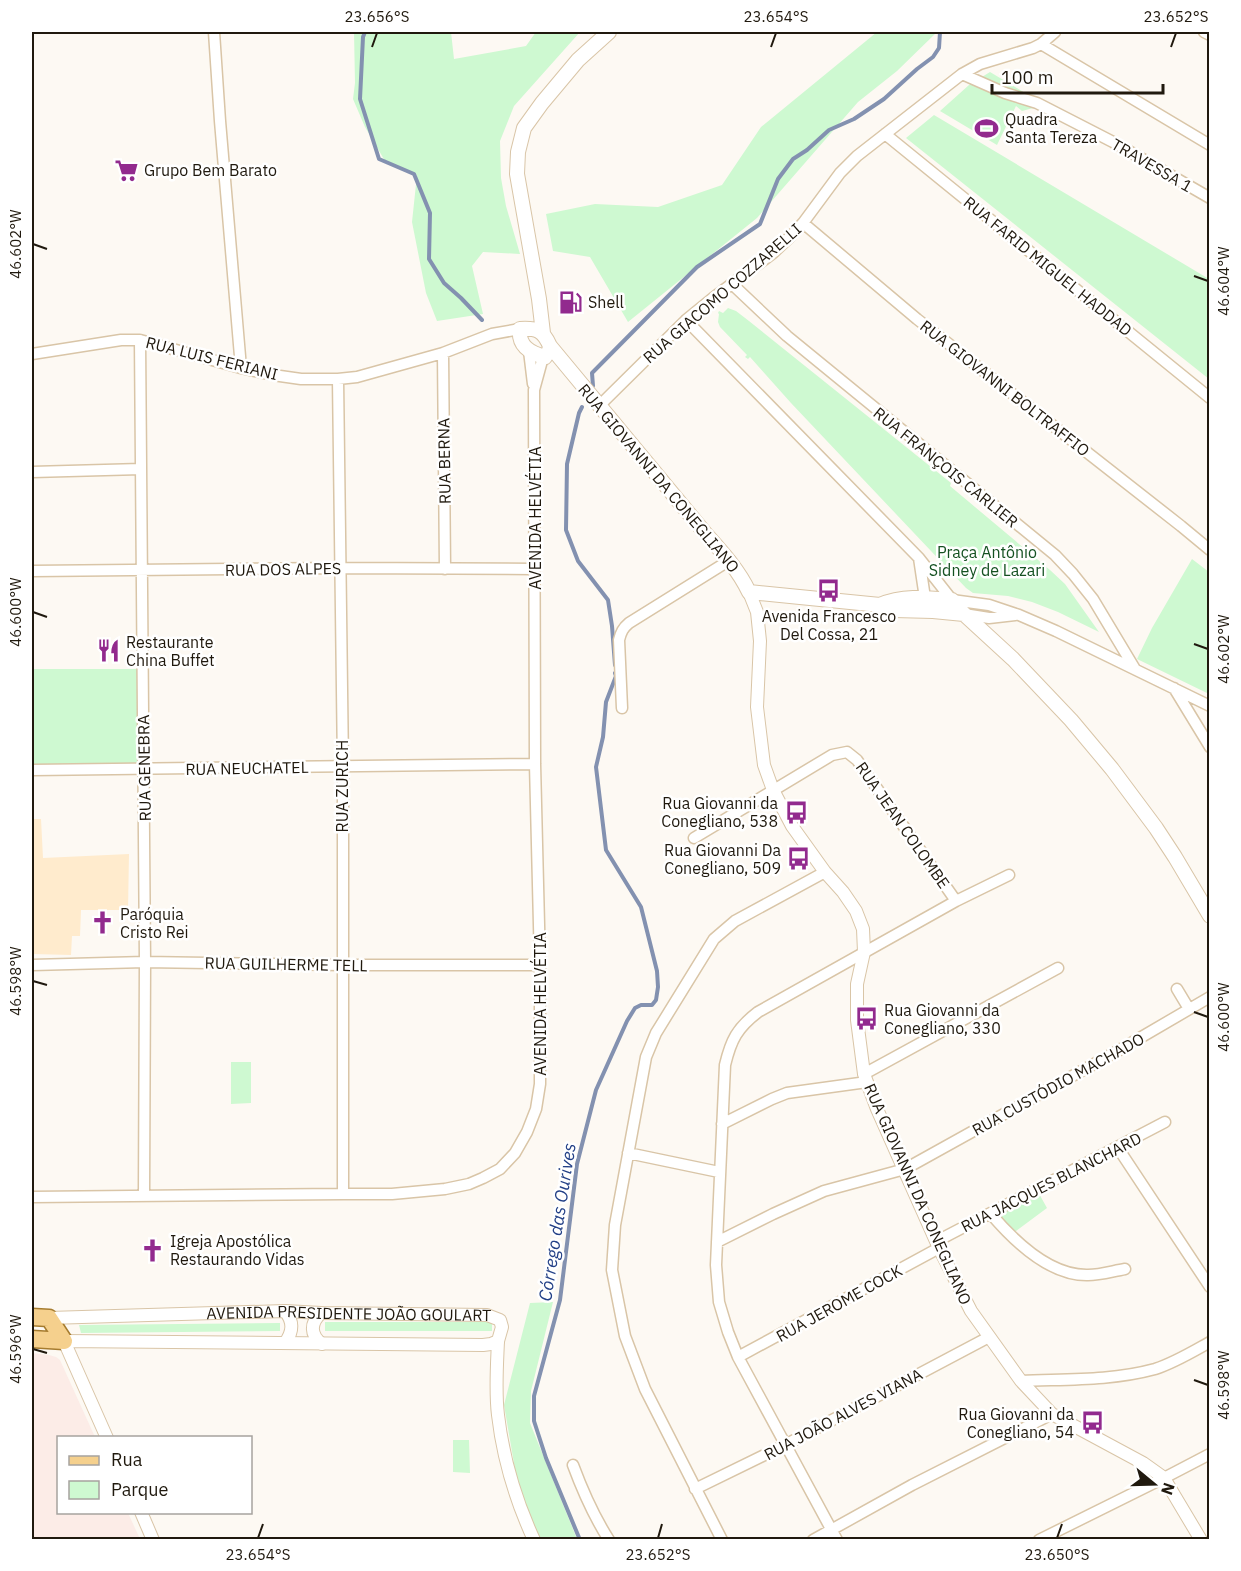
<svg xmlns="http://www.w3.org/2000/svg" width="1241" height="1571" font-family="'IBM Plex Sans',sans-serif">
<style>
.commercial{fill:#fcece7}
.built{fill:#ffebcd}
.green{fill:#cef9d1}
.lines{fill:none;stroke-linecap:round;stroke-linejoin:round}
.stream{stroke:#8391b0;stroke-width:4}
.minor-casing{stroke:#d9c5a7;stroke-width:13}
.tertiary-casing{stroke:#d9c5a7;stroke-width:14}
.secondary-casing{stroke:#d9c5a7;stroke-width:16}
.primary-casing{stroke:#a67c2f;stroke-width:19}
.minor{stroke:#fff;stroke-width:10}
.tertiary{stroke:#fff;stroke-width:12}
.secondary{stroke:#fff;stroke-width:14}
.primary{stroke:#f5d08d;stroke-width:16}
.ticks{fill:none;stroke:#20190e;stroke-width:2}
.labels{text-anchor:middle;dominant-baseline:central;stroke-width:5;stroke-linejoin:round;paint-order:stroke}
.poi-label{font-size:16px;fill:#20190e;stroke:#fff;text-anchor:start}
.street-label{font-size:16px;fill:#20190e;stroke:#fff}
.park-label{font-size:16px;fill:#145121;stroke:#fff}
.water-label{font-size:18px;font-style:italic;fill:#244187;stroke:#fff}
.neatline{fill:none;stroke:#20190e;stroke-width:2}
.ticks-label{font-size:15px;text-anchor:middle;fill:#20190e}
</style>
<rect width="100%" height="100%" fill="#fdf9f3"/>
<path class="commercial" d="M32 1353 49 1355 56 1357 60 1360 95 1437 58 1438V1512L128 1513 140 1539H32Z"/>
<path class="built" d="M32 819H41L43 858 129 854 128 910H81L80 936H72L71 955 32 954Z"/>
<path class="green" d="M354 32H451L454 59 526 46 536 32H580L514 106 500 141 501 178 506 206 520 254 483 252 472 266 483 314 437 321 426 293 412 222 417 175 385 161 365 127 353 99 355 83Z
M877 32 936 33 897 71 858 102 757 218 628 322 590 257 553 251 546 214 595 204 658 207 722 185 761 127Z
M990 72 1035 99 1037 107 1022 111 1016 106 997 145 940 111 969 85Z
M934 115 1209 279V379L906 138Z
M728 308 736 311 749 321 951 483 950 486 1050 570 1065 584 1099 632 1058 612 1032 602 1008 596 973 593 966 588 791 403 750 357 748 359 745 357 747 355 720 327 718 322 719 314 718 313 719 311 723 313Z
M1192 559 1209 572V694L1137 659 1152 628Z
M32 669H138V765L32 766Z
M231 1062H251V1103L231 1104Z
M1037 1190 1047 1208 1012 1234 995 1217Z
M553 1302 531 1391 530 1423 577 1539H540L534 1528 516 1475 504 1405 530 1303Z
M325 1322H492V1331H325Z
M280 1323V1331L81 1333 79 1325Z
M453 1440H469L470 1473 453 1472Z"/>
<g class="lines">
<path class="stream" d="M365 32 363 37 360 99 379 159 414 174 430 213 429 259 444 283 461 298 482 320
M593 386 592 373 697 267 760 224 778 179 793 159 807 150 829 130 854 119 884 99 917 69 933 57 939 48 940 32
M582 407 579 413 567 464 566 530 578 561 608 600 612 626 615 665
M580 1540 546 1458 534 1421V1396L560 1300 577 1164 596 1090 627 1021 635 1008 641 1005H652L656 1000 658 987 657 971 641 907 606 850 596 767 603 737 606 702 616 676 615 673"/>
<defs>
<path id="minor" d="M214 32 220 121 241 368
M1204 32 1210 35
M1041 44 1210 145
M962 74 1005 93 1037 103 1113 142 1210 198
M885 134 1210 398
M803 223 917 319 1181 526 1210 550
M732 284 787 336 1055 555 1073 574 1093 599 1135 669
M686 320 919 558 952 600 989 605 1019 615 1056 631 1210 706
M140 340 145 962 144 1196
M529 351 533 384
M443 353 445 569
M32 354 121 340H140L241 368 273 375 301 379H338L357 377 443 353 492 334 520 329
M338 379 343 767V1194
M599 406 686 320 713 298 773 253 792 235 803 223 840 173 857 156 962 74 980 64 1033 48 1041 44 1055 32
M32 472 141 469
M919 558 925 598 929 604
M32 571 339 568 535 569
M964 614 989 618 1015 615
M1174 688 1210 747
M622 708 619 640C621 632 623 628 629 623L730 560
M32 770 535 764
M694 838 832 755 847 752 857 760 956 901
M32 965 145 962 343 965H540
M1177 989 1189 1009
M864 1074 1058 968
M722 1124 772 1099 787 1093 867 1082
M1118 1148 1210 1287
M628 1153 719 1172
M32 1197 343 1194H392L445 1189 469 1184 483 1178 500 1169 515 1153 527 1132 536 1109 540 1084V965L535 764 534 390 543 357
M991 1214C1014 1241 1050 1276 1088 1275 1100 1275 1113 1271 1125 1269
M937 1241 1165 1122
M717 1242 773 1214 824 1191 905 1169 1121 1049 1210 997
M738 1357 939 1248
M1021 1381C1066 1379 1111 1381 1155 1369 1174 1363 1192 1352 1210 1342
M573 1465C583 1492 593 1515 609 1540
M695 1489 785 1445 989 1337
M722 1540 645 1389 625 1336 612 1270 615 1225 646 1057 656 1033 714 939 735 921 825 872
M813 1540 912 1485 1052 1414
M837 1540 738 1357 728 1332 719 1302 716 1265 725 1065C731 1040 737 1028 758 1012L956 901 1009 875
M1039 1540 1164 1478 1210 1454"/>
<g id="tertiary">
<path d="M749 592 757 612 760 641 757 707 764 765 773 790 792 826 825 872 843 892 856 911 863 929 864 952 857 984V1020L864 1074 877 1109 939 1248 971 1311 1021 1381 1052 1414 1143 1463 1164 1478 1201 1540"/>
<path d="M285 1311C294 1322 293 1332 285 1343"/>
<path d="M321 1313C310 1323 310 1335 322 1344"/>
<path id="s1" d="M49 1318 285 1311 321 1313 487 1315 500 1320 502 1327 498 1341 491 1344 483 1345 64 1341 107 1438"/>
<path d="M498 1341C497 1365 495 1391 498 1415 503 1458 516 1501 534 1540"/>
<path d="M141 1512 153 1540"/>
</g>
<path id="secondary" d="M520 329C537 328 543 330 550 346L549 351 545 357C530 353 518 346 520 329Z
M543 333 539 299 517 174 518 152 524 128 542 103 578 60 609 32
M550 346 705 533C722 552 738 569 749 592L880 605 894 610 933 611 964 614
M880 605C903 595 928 598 952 600L964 614 1013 659 1071 720 1112 769 1156 828 1175 857 1210 916"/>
<path id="primary" d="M32 1317 49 1318 64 1341
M32 1339 64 1341"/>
</defs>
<use href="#minor" class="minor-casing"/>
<use href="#tertiary" class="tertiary-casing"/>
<use href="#secondary" class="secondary-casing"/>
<use href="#primary" class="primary-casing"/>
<use href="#minor" class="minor"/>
<use href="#tertiary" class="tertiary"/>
<use href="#secondary" class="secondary"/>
<use href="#primary" class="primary"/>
</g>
<path class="ticks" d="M372 47 377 33M771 47 776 33M1171 47 1176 33M33 244 47 249M1194 276 1208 281M33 612 47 617M1194 644 1208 649M33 981 47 985M1194 1012 1208 1017M33 1349 47 1353M1194 1380 1208 1385M258 1538 263 1524M658 1538 662 1524M1057 1538 1062 1524"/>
<defs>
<symbol id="stadium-bare" viewBox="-9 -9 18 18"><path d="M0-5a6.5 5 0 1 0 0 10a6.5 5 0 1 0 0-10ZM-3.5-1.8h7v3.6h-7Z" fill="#922a8e" stroke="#fff" stroke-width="2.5" paint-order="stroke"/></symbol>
<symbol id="supermarket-bare" viewBox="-9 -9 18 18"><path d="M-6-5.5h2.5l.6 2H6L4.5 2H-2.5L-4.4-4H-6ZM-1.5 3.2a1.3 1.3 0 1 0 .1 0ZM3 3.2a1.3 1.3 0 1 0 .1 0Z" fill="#922a8e" stroke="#fff" stroke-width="2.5" paint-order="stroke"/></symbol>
<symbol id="fuel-bare" viewBox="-9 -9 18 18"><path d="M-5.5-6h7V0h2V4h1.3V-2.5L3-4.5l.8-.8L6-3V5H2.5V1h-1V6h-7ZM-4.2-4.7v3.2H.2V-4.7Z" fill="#922a8e" stroke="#fff" stroke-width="2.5" paint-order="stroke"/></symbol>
<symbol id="bus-bare" viewBox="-9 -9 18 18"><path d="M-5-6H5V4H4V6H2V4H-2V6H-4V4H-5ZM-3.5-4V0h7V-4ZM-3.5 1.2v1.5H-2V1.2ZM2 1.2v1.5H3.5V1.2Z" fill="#922a8e" stroke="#fff" stroke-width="2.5" paint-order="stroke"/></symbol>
<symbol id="restaurant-bare" viewBox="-9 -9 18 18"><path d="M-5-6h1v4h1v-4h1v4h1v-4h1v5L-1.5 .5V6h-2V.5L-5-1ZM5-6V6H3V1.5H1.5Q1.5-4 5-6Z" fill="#922a8e" stroke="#fff" stroke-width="2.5" paint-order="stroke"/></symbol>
<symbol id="church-bare" viewBox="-9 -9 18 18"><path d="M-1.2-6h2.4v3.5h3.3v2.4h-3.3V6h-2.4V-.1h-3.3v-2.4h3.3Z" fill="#922a8e" stroke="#fff" stroke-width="2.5" paint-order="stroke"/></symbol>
</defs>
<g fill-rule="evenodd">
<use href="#stadium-bare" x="970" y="112" width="33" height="33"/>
<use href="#supermarket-bare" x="110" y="154" width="33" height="33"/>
<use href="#fuel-bare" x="554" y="286" width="33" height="33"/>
<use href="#bus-bare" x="812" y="574" width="33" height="33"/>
<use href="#restaurant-bare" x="92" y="634" width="33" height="33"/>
<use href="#bus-bare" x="780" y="796" width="33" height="33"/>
<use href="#bus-bare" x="782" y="842" width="33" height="33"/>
<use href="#church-bare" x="86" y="906" width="33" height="33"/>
<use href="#bus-bare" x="850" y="1002" width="33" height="33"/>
<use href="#church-bare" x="136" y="1234" width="33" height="33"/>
<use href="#bus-bare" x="1076" y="1406" width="33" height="33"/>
</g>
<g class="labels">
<g class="poi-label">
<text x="1005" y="119">Quadra<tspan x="1005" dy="18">Santa Tereza</tspan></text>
<text x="144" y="170">Grupo Bem Barato</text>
<text x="588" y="302">Shell</text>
<text x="829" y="616" text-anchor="middle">Avenida Francesco<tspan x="829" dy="18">Del Cossa, 21</tspan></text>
<text x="126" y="642">Restaurante<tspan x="126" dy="18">China Buffet</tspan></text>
<text x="778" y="803" text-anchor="end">Rua Giovanni da<tspan x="778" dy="18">Conegliano, 538</tspan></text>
<text x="781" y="850" text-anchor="end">Rua Giovanni Da<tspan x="781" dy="18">Conegliano, 509</tspan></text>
<text x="120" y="914">Paróquia<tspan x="120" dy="18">Cristo Rei</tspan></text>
<text x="884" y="1010">Rua Giovanni da<tspan x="884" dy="18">Conegliano, 330</tspan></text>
<text x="170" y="1241">Igreja Apostólica<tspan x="170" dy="18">Restaurando Vidas</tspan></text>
<text x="1074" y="1414" text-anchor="end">Rua Giovanni da<tspan x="1074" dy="18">Conegliano, 54</tspan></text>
</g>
<g class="street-label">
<text transform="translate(1152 165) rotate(30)">TRAVESSA 1</text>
<text transform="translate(1048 266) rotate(39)">RUA FARID MIGUEL HADDAD</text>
<text transform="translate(722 293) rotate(-41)">RUA GIACOMO COZZARELLI</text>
<text transform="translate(212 358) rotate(14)">RUA LUIS FERIANI</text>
<text transform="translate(1005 388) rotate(38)">RUA GIOVANNI BOLTRAFFIO</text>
<text transform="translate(444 461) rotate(-91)">RUA BERNA</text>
<text transform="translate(946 467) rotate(39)">RUA FRANÇOIS CARLIER</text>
<text transform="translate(659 478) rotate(50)">RUA GIOVANNI DA CONEGLIANO</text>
<text transform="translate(535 518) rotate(-90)">AVENIDA HELVÉTIA</text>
<text transform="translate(283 569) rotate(-1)">RUA DOS ALPES</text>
<text transform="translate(144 768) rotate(-91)">RUA GENEBRA</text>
<text transform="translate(247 768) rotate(-1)">RUA NEUCHATEL</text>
<text transform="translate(342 786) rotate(-90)">RUA ZURICH</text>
<text transform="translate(903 825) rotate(55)">RUA JEAN COLOMBE</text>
<text transform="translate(286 964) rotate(1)">RUA GUILHERME TELL</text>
<text transform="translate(540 1004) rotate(-90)">AVENIDA HELVÉTIA</text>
<text transform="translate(1058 1084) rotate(-29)">RUA CUSTÓDIO MACHADO</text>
<text transform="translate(1051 1182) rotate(-27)">RUA JACQUES BLANCHARD</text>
<text transform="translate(918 1194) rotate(66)">RUA GIOVANNI DA CONEGLIANO</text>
<text transform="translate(839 1303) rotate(-29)">RUA JEROME COCK</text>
<text stroke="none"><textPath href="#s1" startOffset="300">AVENIDA PRESIDENTE JOÃO GOULART</textPath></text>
<text transform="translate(843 1414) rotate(-28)">RUA JOÃO ALVES VIANA</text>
</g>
<g class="park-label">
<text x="987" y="552">Praça Antônio<tspan x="987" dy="18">Sidney de Lazari</tspan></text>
</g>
<g class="water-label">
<text transform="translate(557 1222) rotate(-81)">Córrego das Ourives</text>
</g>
</g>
<rect width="1241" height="1571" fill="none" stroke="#ffffff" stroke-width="66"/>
<rect x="57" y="1436" width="195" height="78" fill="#ffffff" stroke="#a6a39f" stroke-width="1.5"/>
<rect x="69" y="1456" width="30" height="9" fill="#f5d08d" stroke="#a6a39f" stroke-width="1.5"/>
<text x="111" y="1466" font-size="18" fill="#20190e">Rua</text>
<rect x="69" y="1481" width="30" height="18" fill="#cef9d1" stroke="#a6a39f" stroke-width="1.5"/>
<text x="111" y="1496" font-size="18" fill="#20190e">Parque</text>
<g transform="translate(1154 1484) rotate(109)" stroke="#ffffff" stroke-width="4.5" paint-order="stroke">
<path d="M0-4.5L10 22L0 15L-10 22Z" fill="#20190e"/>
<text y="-9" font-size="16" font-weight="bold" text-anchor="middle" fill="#20190e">N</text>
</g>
<path d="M992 84v9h171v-9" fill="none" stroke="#20190e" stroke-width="3"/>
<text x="1001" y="84" font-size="18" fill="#20190e" stroke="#ffffff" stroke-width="4.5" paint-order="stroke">100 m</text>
<rect x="33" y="33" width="1175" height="1505" class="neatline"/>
<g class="ticks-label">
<text x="377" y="22">23.656°S</text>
<text x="776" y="22">23.654°S</text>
<text x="1176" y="22">23.652°S</text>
<text transform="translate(16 244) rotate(-90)" y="5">46.602°W</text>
<text transform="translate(1224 281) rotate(-90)" y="5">46.604°W</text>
<text transform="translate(16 612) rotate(-90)" y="5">46.600°W</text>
<text transform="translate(1224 649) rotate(-90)" y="5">46.602°W</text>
<text transform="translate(16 981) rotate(-90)" y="5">46.598°W</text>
<text transform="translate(1224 1017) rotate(-90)" y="5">46.600°W</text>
<text transform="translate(16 1349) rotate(-90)" y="5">46.596°W</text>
<text transform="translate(1224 1385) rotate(-90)" y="5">46.598°W</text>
<text x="258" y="1560">23.654°S</text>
<text x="658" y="1560">23.652°S</text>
<text x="1057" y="1560">23.650°S</text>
</g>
</svg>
